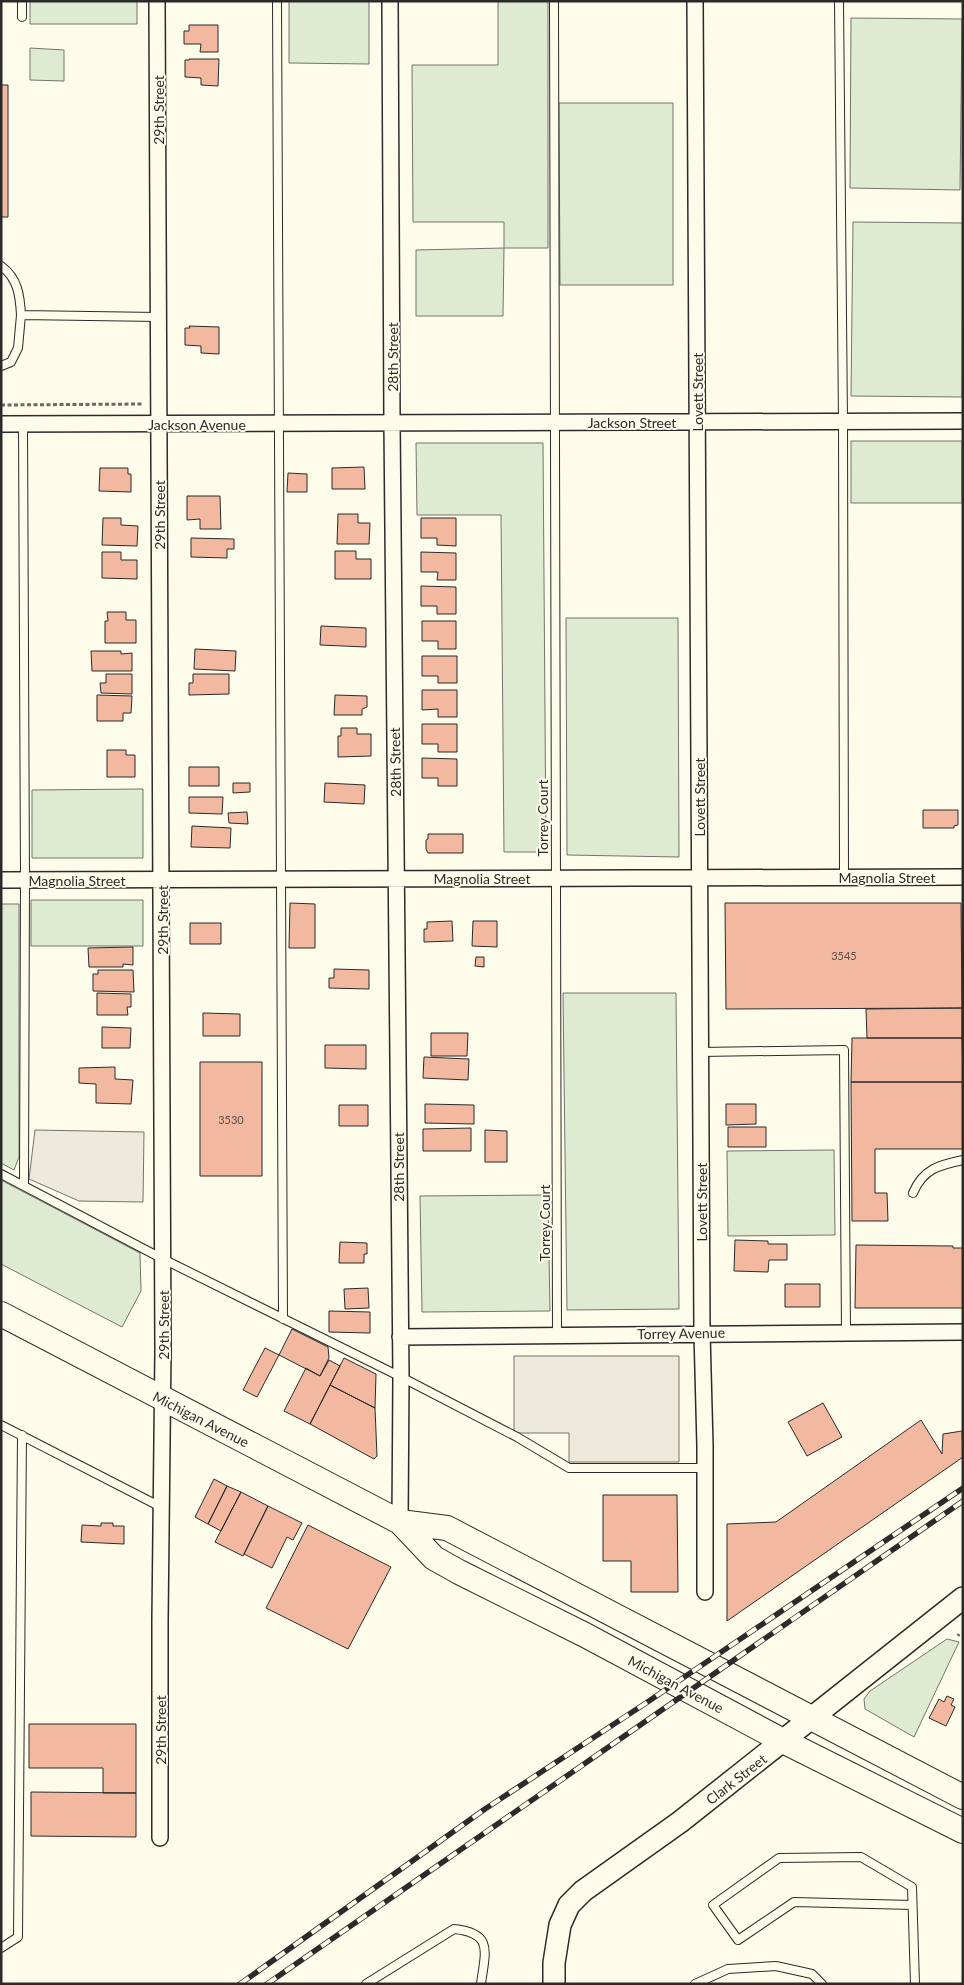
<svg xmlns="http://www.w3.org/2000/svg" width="964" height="1985" font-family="Lato,sans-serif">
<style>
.green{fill:#deebd1;stroke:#74746e}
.parking{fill:#eceadb;stroke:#74746e}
.building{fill:#f2b8a0;stroke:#2b2b2b}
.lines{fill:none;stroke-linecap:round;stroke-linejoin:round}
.lane-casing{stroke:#2b2b2b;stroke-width:10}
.street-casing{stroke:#2b2b2b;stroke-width:18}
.secondary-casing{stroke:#2b2b2b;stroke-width:24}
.primary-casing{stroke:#2b2b2b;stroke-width:26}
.path{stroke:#6a6964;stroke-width:3;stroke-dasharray:4 2.5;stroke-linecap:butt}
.lane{stroke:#fdfbea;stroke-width:8}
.street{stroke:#fdfbea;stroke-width:15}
.secondary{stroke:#fdfbea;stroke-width:21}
.primary{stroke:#fdfbea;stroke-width:24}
.rail-casing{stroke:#2b2b2b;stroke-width:5.5}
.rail{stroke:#fdfbea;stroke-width:4;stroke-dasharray:11;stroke-linecap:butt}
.labels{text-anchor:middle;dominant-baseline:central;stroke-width:4;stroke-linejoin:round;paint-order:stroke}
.number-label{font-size:11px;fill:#5d4e48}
.street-label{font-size:14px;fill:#2b2b2b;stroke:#fdfbea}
</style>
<rect width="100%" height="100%" fill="#fdfbea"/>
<path class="green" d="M30 1H137V24H30Z
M289 1H369V64L289 63Z
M498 1H548V248H504L503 316H416V250L504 248V222H413L412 65H498Z
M851 18 962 19 960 190 850 188Z
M30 48 64 50V81L30 80Z
M559 103H673V285H560Z
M853 222 963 223 962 397 851 396Z
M851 441H962V503H851Z
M416 443H543L546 852H504L501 515H417Z
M566 618H678L679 857 567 855Z
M143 789V858H32V790Z
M31 900H143V946H31Z
M1 904H19V1157L14 1170 1 1163Z
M563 993H676L679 1309 567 1310Z
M834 1150 835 1235 728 1236 727 1151Z
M1 1180 140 1253 141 1291 122 1327 1 1264Z
M548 1195 550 1311 422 1312 420 1196Z
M947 1639 959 1642 914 1737 865 1709 864 1699 870 1691Z"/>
<path class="parking" d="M35 1130 144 1132 143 1202 79 1201 29 1179Z
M514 1356H679V1462H569V1433H514Z"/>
<path class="building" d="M189 25H218V52H200L201 44H184V31H189Z
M189 59H219L218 86 201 85V78L185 77V60H189Z
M1 85H8V217H1Z
M189 326 219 327V354L201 353V346L185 345V328H190Z
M364 467 365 489H332V468Z
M100 468H128V474H131V492L99 491Z
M288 473 307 474V492H287Z
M187 496H220L221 529H200V519L187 520Z
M338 514H358V523H370L369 544H337Z
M103 518H121V525L138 526 137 546 102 545Z
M421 518H456V546L437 545V538H421Z
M191 538 234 539V549H227V558L191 557Z
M335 551H356V559H371V579H335Z
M102 552H121V560H137V579L102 578Z
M421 552 456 553V580H437L438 572H421Z
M421 586 456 587V614H437V606H421Z
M107 612H126V620H136V643H105V621H108Z
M422 621H456V649H438V641H422Z
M321 626 366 628V647L320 645Z
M195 649 236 651 235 671 194 669Z
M91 651H121V654L132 653V671H92Z
M422 656H457V683H438V676H422Z
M106 674H132V694L101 693 100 683H106Z
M193 674H229V694L189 695V683H193Z
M422 690H457V717H438V709L422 710Z
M97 695 132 696 131 713H123V721H97Z
M335 695 367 696V707L362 709V715H334Z
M422 724H457V752H438V744H422Z
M341 728H357V734H371V756L338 757V736H341Z
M107 750H126V755H135V777H107Z
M422 758 457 759V786H438V778H422Z
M189 767H219V786H189Z
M233 783H250V792L233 793Z
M325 783 365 785 364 804 324 802Z
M189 797H223L222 814 189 813Z
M923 810H958V825L954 826V828H923Z
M247 812 248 824 229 823 228 813Z
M192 826 231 828 230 848 191 847Z
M428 834H463V853H428L426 849V840L428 839Z
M290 903 315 904V948H289Z
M725 903H961L962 1008 726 1009Z
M452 921 453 941 424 942V929H427V922Z
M473 921H497V947L472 946Z
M190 923H221V944H190Z
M133 947V965L123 964V967H89L88 948Z
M476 957H484V967L475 966Z
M334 969 369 970V989L329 988V978H334Z
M98 970H133L134 992 93 991V974H98Z
M97 993 131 994V1007H127L128 1015H97Z
M962 1008V1038H867L866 1009Z
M203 1013 240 1014V1036H203Z
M102 1027 131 1028 130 1048H102Z
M431 1033H468L467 1056H431Z
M852 1038H962L963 1082H851Z
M325 1045H366V1069L325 1068Z
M424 1057 469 1059 468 1080 423 1078Z
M200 1062H262V1176H200Z
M115 1067V1079L133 1080 131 1104 96 1103V1084L79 1083V1068Z
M851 1082H963V1149H875V1193H887L888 1221H852Z
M425 1104 474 1105V1124L425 1123Z
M726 1104H756V1124L726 1125Z
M339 1105H368V1126H339Z
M728 1127H766V1147H728Z
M471 1128V1151H423V1129Z
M485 1130 507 1131V1162H485Z
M735 1240 768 1241V1244H787V1260H769L768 1272 734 1271Z
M340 1242 367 1243V1254H364V1263H339Z
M856 1245 953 1246V1248H963V1308H855Z
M785 1284H820V1307H785Z
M368 1288 369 1308 345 1309 344 1289Z
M329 1311 370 1312V1333L329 1332Z
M292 1329 328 1347 329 1358 320 1376 279 1355Z
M265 1348 279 1355 257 1397 243 1390Z
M344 1358 376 1374 375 1408 330 1385Z
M329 1360 340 1366 310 1424 284 1411 306 1368 320 1376Z
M330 1385 375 1408 377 1456 374 1459 310 1424Z
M823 1403 842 1437 807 1456 788 1422Z
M921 1420 942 1454 943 1434 962 1431 963 1457 727 1621V1524L776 1522Z
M214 1479 227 1486 208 1524 195 1517Z
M227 1486 241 1492 221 1531 208 1524Z
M241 1492 268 1506 243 1556 215 1542Z
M603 1495H677L678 1592H631V1561H603Z
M268 1506 302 1523 293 1540 287 1537 272 1568 244 1554Z
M101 1523H113V1526H124V1544L81 1542 82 1525 101 1526Z
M308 1525 391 1567 348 1649 266 1608Z
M947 1696 954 1699 951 1705 955 1707 946 1726 929 1718 939 1699 944 1702Z
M29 1724H136V1793H103V1768H29Z
M31 1792 136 1793V1837L31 1836Z"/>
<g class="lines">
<defs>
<path id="lane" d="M22 1V17
M277 1 283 1319
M554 1 557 1335
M839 1 843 421 844 877
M1 266C18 278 20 296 21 315
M1 366 11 362 18 348 21 315 158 317
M23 424 25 880 24 1185
M700 1052 844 1050 846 1332
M1 1174 163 1259 401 1377 517 1437 569 1468H705
M913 1193C923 1169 939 1165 963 1160
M1 1425 161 1507
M912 1905 794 1902 738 1940 713 1905 779 1858 861 1857 912 1887 915 1984
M1 1948 18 1937 22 1435
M366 1984 454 1929C494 1933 485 1952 481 1984
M695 1984 728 1969 776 1966 812 1974 822 1984"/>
<path id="street" d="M157 1 163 1350 160 1621V1838
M390 1 392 423 401 1377 400 1522
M695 1 702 1333 705 1446V1592
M1 424 963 421
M1 880 963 877
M400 1337 963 1332"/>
<path id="secondary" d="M554 1984V1963L560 1925 569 1905 583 1891 680 1822 963 1598"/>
<path id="primary" d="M1 1314 400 1522 434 1558 459 1572 585 1635 783 1741 963 1831
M400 1522 447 1528 963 1797"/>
</defs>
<use href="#lane" class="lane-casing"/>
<use href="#street" class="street-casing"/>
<use href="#secondary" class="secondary-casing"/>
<use href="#primary" class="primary-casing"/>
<path class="path" d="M1 405 144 404
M958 1636 959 1634"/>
<use href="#lane" class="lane"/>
<use href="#street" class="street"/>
<use href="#secondary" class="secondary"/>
<use href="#primary" class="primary"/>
<defs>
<path id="rail" d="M240 1984 485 1809 646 1703 963 1488
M267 1984 963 1501"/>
</defs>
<use href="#rail" class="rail-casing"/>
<use href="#rail" class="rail"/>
</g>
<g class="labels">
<g class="number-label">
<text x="844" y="955">3545</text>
<text x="231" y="1119">3530</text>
</g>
<g class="street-label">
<text transform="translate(158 110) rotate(-90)">29th Street</text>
<text transform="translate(392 357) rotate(-90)">28th Street</text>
<text transform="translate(697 392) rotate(-90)">Lovett Street</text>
<text x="632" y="422">Jackson Street</text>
<text x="197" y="424">Jackson Avenue</text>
<text transform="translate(159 515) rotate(-90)">29th Street</text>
<text transform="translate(395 762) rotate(-91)">28th Street</text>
<text transform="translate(699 797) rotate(-90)">Lovett Street</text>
<text transform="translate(542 818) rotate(-90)">Torrey Court</text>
<text x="887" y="877">Magnolia Street</text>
<text x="482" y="878">Magnolia Street</text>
<text x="77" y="880">Magnolia Street</text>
<text transform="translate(162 920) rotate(-90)">29th Street</text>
<text transform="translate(398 1167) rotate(-90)">28th Street</text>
<text transform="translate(701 1202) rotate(-90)">Lovett Street</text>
<text transform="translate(544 1223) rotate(-90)">Torrey Court</text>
<text transform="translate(163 1325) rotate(-90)">29th Street</text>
<text transform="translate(681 1333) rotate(-1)">Torrey Avenue</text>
<text transform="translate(201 1419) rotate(27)">Michigan Avenue</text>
<text transform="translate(676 1684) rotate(28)">Michigan Avenue</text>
<text transform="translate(160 1730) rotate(-90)">29th Street</text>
<text transform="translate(736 1779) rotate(-38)">Clark Street</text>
</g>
</g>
<rect width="964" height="1985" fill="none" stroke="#2b2b2b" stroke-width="5"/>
</svg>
